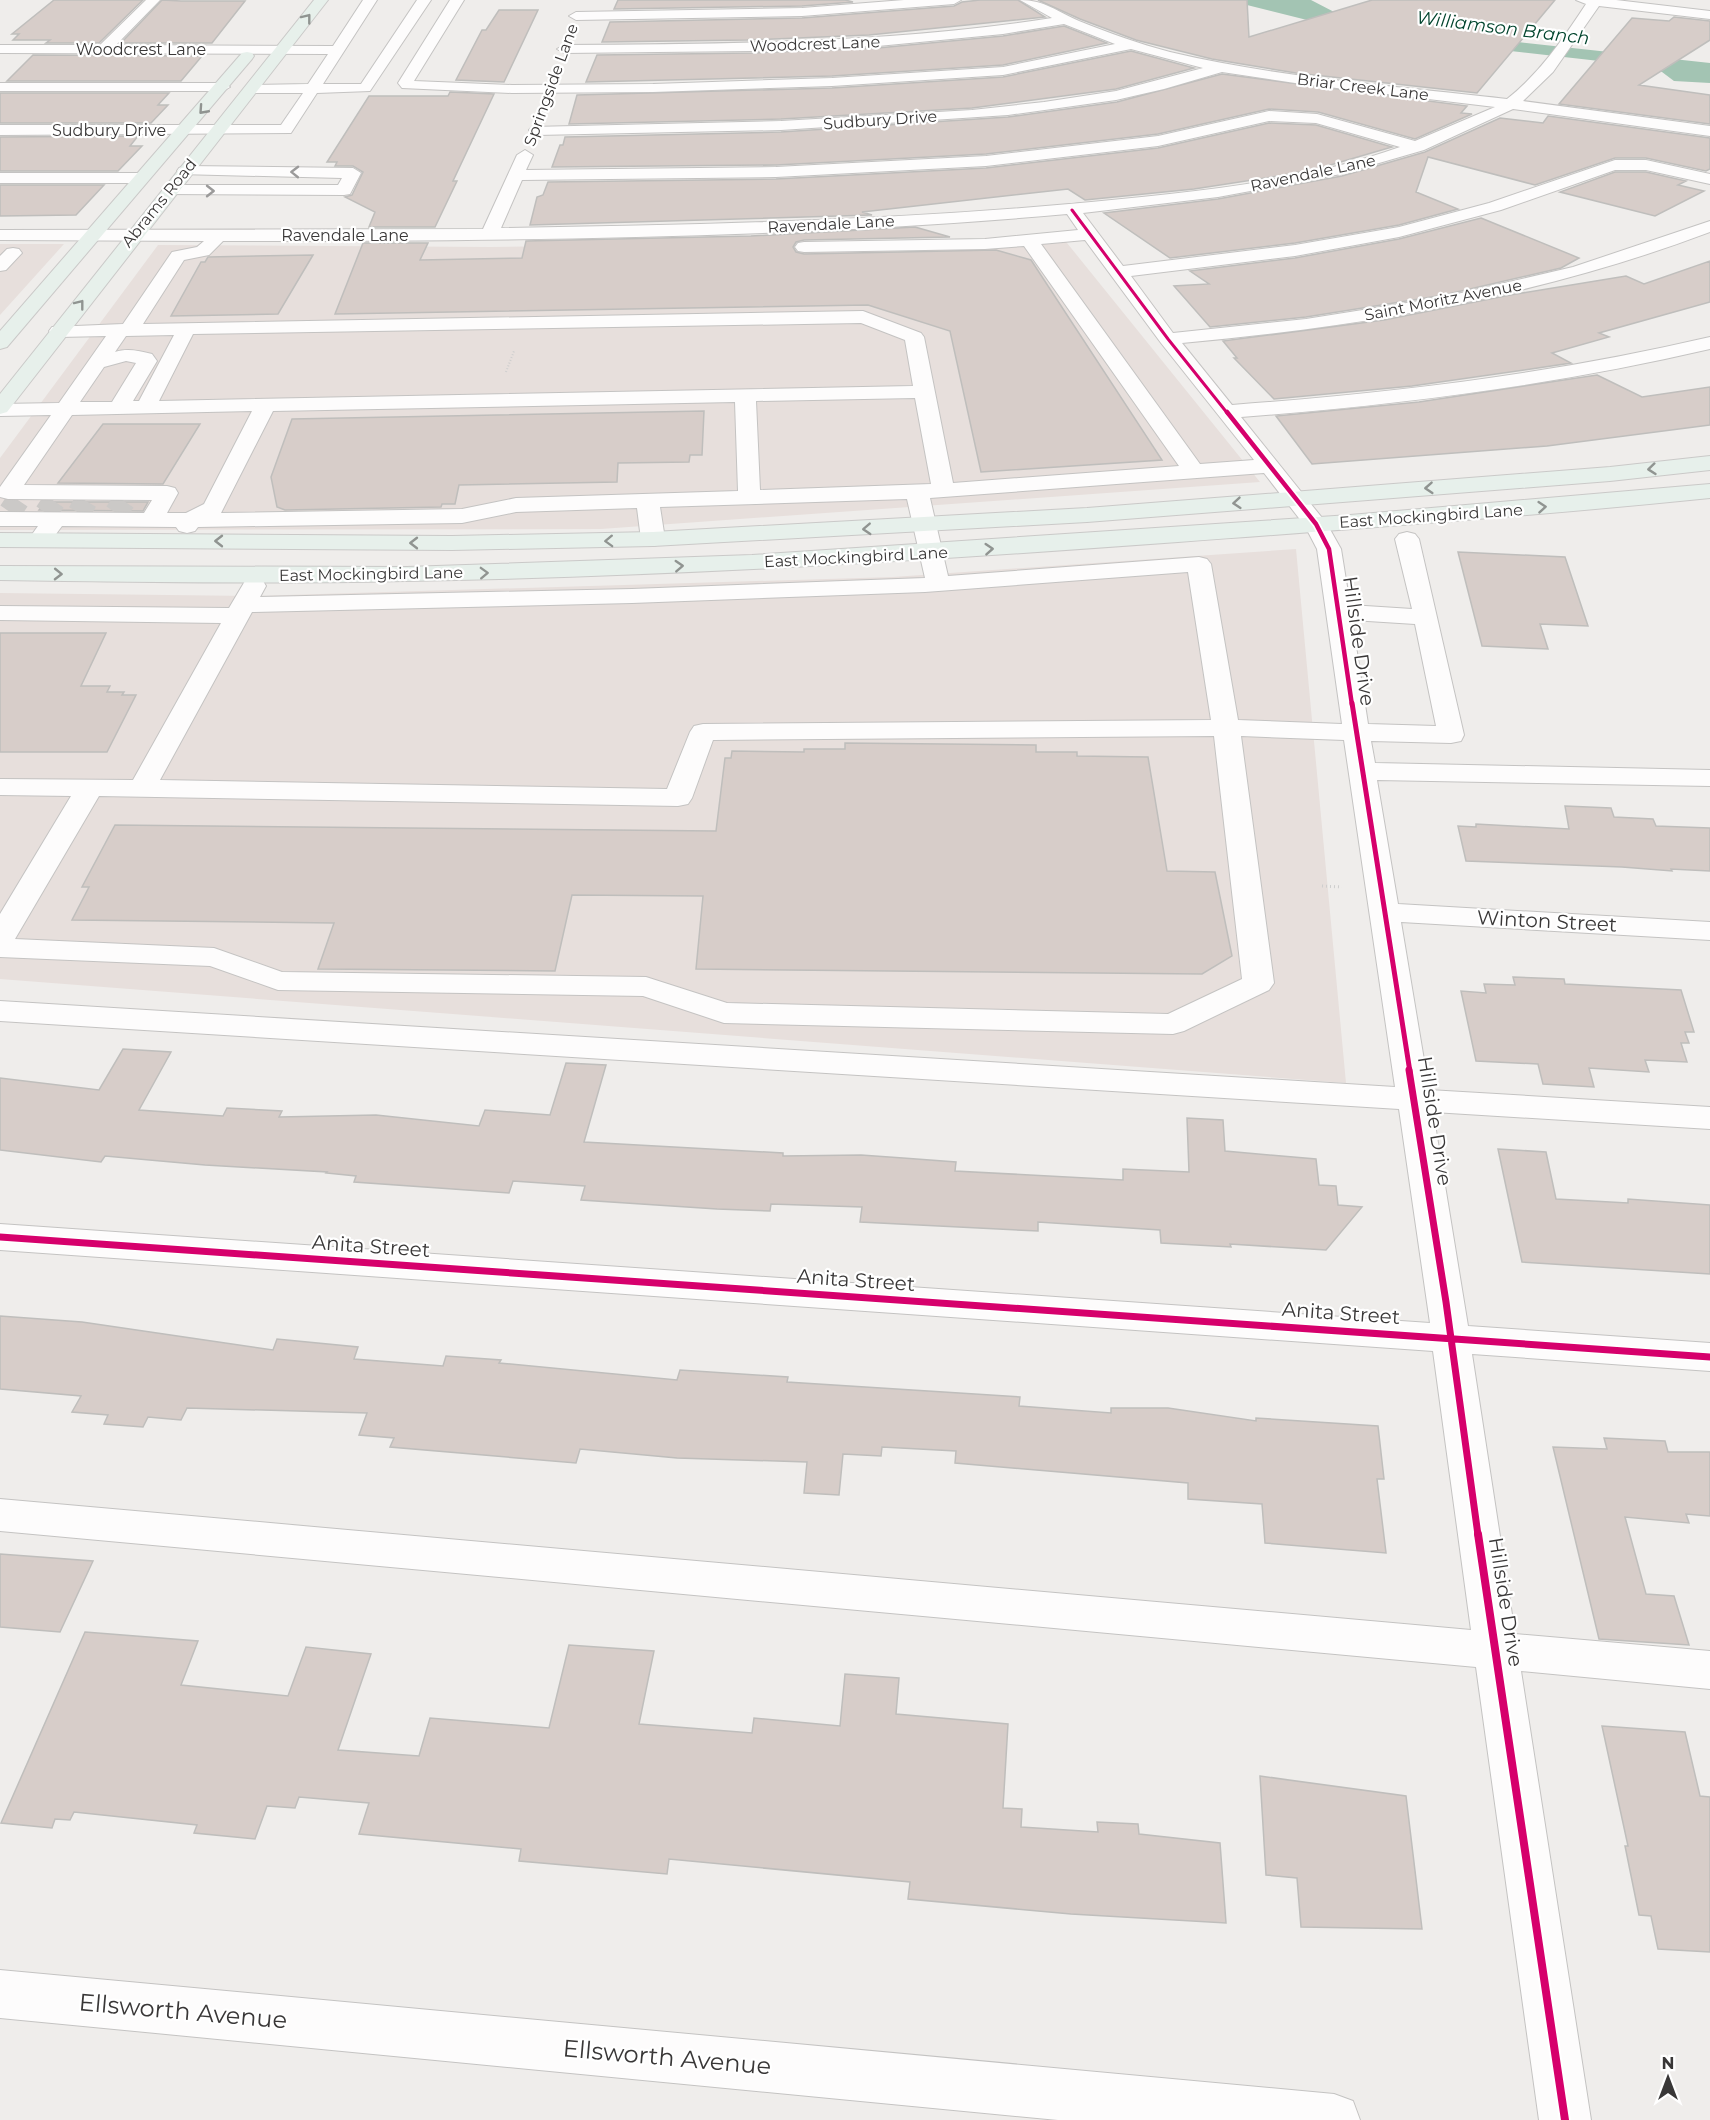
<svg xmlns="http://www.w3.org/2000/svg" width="1710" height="2120" font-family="Montserrat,sans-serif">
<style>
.built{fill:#e7dfdc}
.water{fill:#a3c4b3}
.building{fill:#d7cdc9;stroke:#bfbebc;stroke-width:1.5}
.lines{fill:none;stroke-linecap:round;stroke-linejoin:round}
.minor-tunnel{stroke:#cbc9c7;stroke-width:23;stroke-dasharray:23 12;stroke-linecap:butt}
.minor-casing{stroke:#c4c3c2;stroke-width:2}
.major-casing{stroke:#cac9c8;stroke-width:2}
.path-far1{stroke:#cecece;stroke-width:2;stroke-dasharray:1 2;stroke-linecap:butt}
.path{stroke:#cecece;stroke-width:3;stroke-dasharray:1 3;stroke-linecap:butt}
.minor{fill:#fdfcfc;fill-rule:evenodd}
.major{fill:#e7f0eb;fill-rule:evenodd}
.cycleway-far4-casing{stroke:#fff;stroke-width:4.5}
.cycleway-far3-casing{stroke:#fff;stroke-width:8}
.cycleway-far2-casing{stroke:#fff;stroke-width:8}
.cycleway-far1-casing{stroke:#fff;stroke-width:10}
.cycleway-casing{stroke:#fff;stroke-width:12}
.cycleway-far4{stroke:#d6006c;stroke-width:3}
.cycleway-far3{stroke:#d6006c;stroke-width:4.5}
.cycleway-far2{stroke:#d6006c;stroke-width:5}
.cycleway-far1{stroke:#d6006c;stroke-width:7}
.cycleway{stroke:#d6006c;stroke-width:8}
.oneway{stroke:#909491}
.oneway2{stroke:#9b9a9a}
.labels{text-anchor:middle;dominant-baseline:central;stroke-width:4.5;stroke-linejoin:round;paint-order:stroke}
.far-street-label{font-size:16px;fill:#393737;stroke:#fff}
.far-water-label{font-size:18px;font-style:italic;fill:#00442d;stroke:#fff}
.street-label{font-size:20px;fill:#393737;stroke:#fff}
.near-street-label{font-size:24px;fill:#393737;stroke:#fff}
</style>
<rect width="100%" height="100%" fill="#efedeb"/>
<path class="built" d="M1063 238 1260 482 601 529 0 530V458L158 245 491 247Z
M0 244H64L0 315Z
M1296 549 1346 1083 0 979V593L252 596 893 577Z"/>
<path class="water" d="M1227 0H1311L1338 14 1518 42 1710 63V83L1674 81 1662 72 1617 63 1334 31 1307 20Z"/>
<path class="building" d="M54 0H143L99 43H46L50 40H13L19 34H12Z
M162 0 181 1H245L212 43H121Z
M618 0H845L853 2 802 6 614 9Z
M980 0H1018L1045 17 869 35 747 40 602 42 610 22 802 18 954 6 962 2Z
M1038 0H1247L1249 37 1372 0H1555L1477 93 1296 73 1212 59 1136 40 1080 19Z
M499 10H538L504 82 456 80 482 30H486Z
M1674 17 1710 21V40L1639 85 1710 95V124L1559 104 1632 18 1669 21Z
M1064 26 1107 43 1003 65 832 76 586 82 597 55 752 53 878 48 1003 36Z
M1131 51 1194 68 1116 89 972 108 781 119 569 124 577 95 832 88 1003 77Z
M33 55 202 56 181 81H7Z
M1222 74 1467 106 1461 113 1472 114 1415 139 1318 112 1269 109 1158 134 986 154 776 165 552 167 560 145H563L565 137 781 132 1008 117 1117 102Z
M450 92 494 94 453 181H457L435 227H369L375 212 345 197 352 195 363 172 353 166H335L337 162H327L369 96H448Z
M0 93H169L158 105H168L151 123H0Z
M1548 116 1710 138V169L1706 171 1646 158H1615L1535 185 1428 157 1416 192 1458 209 1399 225 1295 243 1170 258 1104 213 1218 199 1342 176 1425 152 1500 118 1543 123Z
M1269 123 1316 125 1392 147 1320 168 1278 176 1194 189 1085 200 1068 189 862 212 872 215 530 225 537 197 543 195 548 182 776 179 986 168 1158 148Z
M138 136 130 146H142L118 171H0V137Z
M1615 172H1646L1686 181 1678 185 1704 191 1655 216 1560 192Z
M0 185H104L76 215 0 216Z
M1481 218 1579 258 1561 268 1444 295 1306 317 1210 327 1174 286 1209 284 1190 271 1295 258 1399 239Z
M915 227 950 237 804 240 796 242 793 247 796 252 804 254 996 250 1031 260 1162 460 981 472 950 331 868 305 335 314 363 243H428L420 260 522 258 526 241 751 236Z
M313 255 278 314 171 316 201 262H205L208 257Z
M1710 261V302L1599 333 1609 337 1552 353 1571 363 1531 369 1412 386 1274 399 1234 358H1237L1223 341 1384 320 1510 295 1626 276 1644 284Z
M1597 375 1642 397 1710 387V425L1547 446 1312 464 1276 416 1419 402Z
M704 411 702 455H690L689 462 618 463 617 482 459 485 455 504H442L441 507 285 510 277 507 271 477 292 419Z
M103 424H200L163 484 58 483Z
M45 502H148L143 511 39 510Z
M1458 552 1565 557 1588 626 1540 624 1548 649 1482 646Z
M0 633H106L81 686H110L107 692H124L122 695H136L107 752H0Z
M845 743 1036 745V752H1077V756L1148 757 1167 871 1215 872 1232 956 1202 974 696 969 703 896 572 895 555 971 318 969 334 923 72 920 89 887H82L115 825 716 831 725 758H731L732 751 804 752V749H845Z
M1565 806 1611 808 1614 817 1653 819 1656 826 1710 828V871L1671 869 1672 871 1622 867 1466 861 1458 826 1476 827V824L1569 829Z
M1513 977 1564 979 1565 984 1681 990 1694 1032H1685L1689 1043H1681L1687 1062 1645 1060 1649 1072 1589 1068 1594 1087 1543 1084 1538 1064 1476 1061 1461 991 1486 993 1484 984 1515 985Z
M123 1049 171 1052 139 1110 223 1116 227 1108 282 1111 279 1117 376 1115 479 1126 485 1110 550 1115 566 1063 606 1065 584 1142 783 1153V1156L861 1155 903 1158 956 1162 955 1171 1123 1180V1169L1189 1172 1187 1118 1223 1120 1225 1151 1316 1159 1319 1185 1336 1186 1338 1205 1362 1207 1326 1250 1230 1244 1231 1247 1161 1243 1160 1230 1038 1222V1231L860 1222 862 1207 771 1204 770 1211 717 1209 581 1200 585 1186 513 1181 509 1193 354 1182 356 1176 326 1173 327 1172 205 1165 105 1156 101 1162 0 1150V1078L99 1090Z
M1498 1149 1546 1152 1556 1199 1628 1203V1199L1710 1205V1274L1522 1262Z
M0 1316 82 1322 273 1350 277 1339 358 1347 354 1359 443 1366 446 1356 501 1360 499 1363 677 1380 680 1370 788 1377 787 1382 1020 1397 1019 1406 1111 1413V1408H1168L1256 1421V1418L1378 1426 1384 1479H1377L1386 1553 1265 1543 1262 1504 1188 1499V1483L955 1463 956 1451 882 1447 881 1456 843 1454 839 1495 804 1493 807 1462 677 1458 580 1449 576 1463 390 1447 394 1438 359 1435 367 1413 187 1408 181 1420 148 1417 143 1427 104 1424 108 1415 72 1412 81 1396 0 1389Z
M1604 1438 1665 1441 1668 1452H1710V1516L1686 1514 1689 1523 1625 1517 1646 1594 1674 1596 1689 1645 1599 1639 1553 1447 1607 1449Z
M0 1554 93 1561 60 1632 0 1627Z
M85 1632 198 1641 181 1685 288 1696 306 1647 371 1654 338 1750 419 1756 430 1718 549 1728 569 1645 654 1651 639 1724 752 1733 754 1718 840 1726 845 1674 899 1678 896 1714 1008 1724 1003 1808 1022 1809 1021 1827 1098 1832 1097 1822 1138 1824 1139 1834 1220 1843 1226 1923 1071 1914 908 1899 910 1882 669 1859 667 1874 519 1861 521 1849 359 1834 369 1803 299 1797 295 1808 267 1806 255 1839 194 1833 197 1825 74 1812 70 1820 55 1819 52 1828 1 1823Z
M1602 1726 1685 1732 1700 1796 1710 1797V1952L1658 1949 1651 1916 1639 1915 1625 1846H1628Z
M1260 1776 1406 1796 1422 1929 1301 1927 1297 1878 1266 1875Z"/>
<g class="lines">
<path class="minor-tunnel" d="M10 512 18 500
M46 513 54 501
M79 513 86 501
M116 513 124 501"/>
<defs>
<path id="minor" d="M146 0H160L116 45 333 46 363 0H377L323 84H361L417 0H431L370 91 317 93 291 133 0 135V125H281L303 93H251L244 89 251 85 308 84 328 54 0 53V45H100Z
M450 0H464L414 81 512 85 653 84 832 78 1003 67 1115 44 1064 24 1003 34 878 46 752 51 564 53 557 49 564 45C727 44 890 43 1052 18L1020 0C1045 0 1058 12 1079 21 1109 33 1139 44 1170 52 1280 78 1395 86 1507 99 1540 73 1563 39 1586 4L1576 0H1616L1710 11V19L1599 6 1553 72 1523 101 1710 126V136L1513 109 1424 150 1341 174 1218 197 1083 213 1123 266 1295 245 1399 227 1489 203 1615 160H1646L1710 174V184L1646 170H1615L1501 210 1399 237 1295 256 1131 276 1173 333 1306 319 1444 297 1573 267 1710 221V232C1538 297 1364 326 1182 343L1232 405C1393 393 1552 374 1710 337V349C1556 385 1400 405 1241 417L1327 524 1341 549 1350 605 1412 609 1395 539 1399 534 1407 532 1415 534 1419 539 1464 735 1461 741 1451 743 1371 741 1375 763 1710 770V786L1377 780 1398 904 1710 922V940L1401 922 1429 1090 1710 1107V1129L1433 1112 1468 1326 1710 1343V1371L1472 1354 1515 1634 1710 1651V1689L1521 1671 1591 2120H1539L1476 1667 0 1531V1499L1471 1630 1433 1351 0 1250V1224L1430 1323 1399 1109 0 1021V1001L1395 1087 1344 740 1241 736 1274 983 1269 990 1184 1031 1173 1034 724 1023 643 996 278 990 210 966 0 957V914L71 796 0 795V779L133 780 221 623 0 620V606L229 608 245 581 254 579 263 581 266 586 260 597 632 589 925 578 907 499 660 507 665 539 661 544 653 546 645 544 641 539 637 508 516 512 462 523 198 527 195 531 187 533 179 531 176 527 62 526 48 545 40 547 32 545 28 540 38 526H0V512L144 513 152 500 8 499 0 497V487L51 415 0 416V404L59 403 106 336 59 337 52 335 49 331 52 327 123 324 172 252 197 247 204 241 0 240V230L483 229 517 155 525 150 533 155 526 170 776 167 986 156 1158 136 1269 111 1317 114 1415 141 1495 107 1295 83 1222 72 1164 89 1116 100 1008 115 781 130 537 135 532 133 529 130 532 127 781 121 972 110 1044 102 1116 91 1203 68 1131 49 1003 75 832 86 653 92 512 93 402 88 398 83ZM1269 121 1316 123 1400 147C1297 184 1177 194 1069 204 880 221 690 225 501 228L522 180 776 177 986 166 1158 146ZM1067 214 1078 230 985 239 804 242 798 243 795 247 798 251 804 252 985 249 1024 246 1179 466 953 483 924 337 921 333 863 311 143 324 184 260 209 255 223 241C504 241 786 239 1067 214ZM1085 240 1161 343 1254 460 1200 464 1041 244ZM861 323 905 340 913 386 159 401 193 334ZM174 335 139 401H133L157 361 152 354C139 351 128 348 115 352L126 336ZM126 361 136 363 112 402H80L104 367ZM915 398 931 484 760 490 756 401ZM735 402 738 491 516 498 462 509 221 513 273 411ZM252 411 204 504 186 513H167L178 493 175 488 167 486 24 485 72 415ZM1264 473 1305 526 1317 549 1342 724 1238 720 1211 564 1207 559 1199 557 948 576 930 498ZM1188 572 1211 720 703 724 694 726 690 732 667 789 160 780 252 612 632 603 925 592ZM1352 620 1415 624 1436 726 1368 724ZM1214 736 1242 979 1168 1014 727 1003 646 977 282 972 214 948 15 939 99 796 678 806 688 804 692 798 713 740Z
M904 0H961L954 4 802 16 576 20 569 16 576 12 802 8Z
M0 83H223L230 87 223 91H0Z
M185 166 353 168 361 173 350 194 344 195 164 194 162 190 170 185H338L342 178 179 174 177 171 179 168Z
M0 173H142L150 178 142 183H0Z
M13 248 19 249 22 253 6 270 0 271V256L7 249Z
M0 1970 1334 2094 1353 2101 1360 2120H1058L0 2018Z"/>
<path id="major" d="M314 0H328L7 412 0 414V394Z
M247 52 252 53 254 56 252 59 7 347 0 349V331L242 53Z
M1710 456V470L1610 481 1087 522 653 546 452 550 0 547V533L452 536 653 532 1087 508 1610 467Z
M1710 484V498C1533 516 1356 529 1178 542 921 561 663 577 405 581 270 584 135 582 0 580V566L407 567 752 555 1350 515Z"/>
</defs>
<use href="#minor" class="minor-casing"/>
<use href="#major" class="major-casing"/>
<path class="path-far1" d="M506 372 514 351"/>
<path class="path" d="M1322 886 1342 887"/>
<use href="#minor" class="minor"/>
<use href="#major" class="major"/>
<defs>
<path id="cycleway-far4" d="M1072 210 1168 339 1228 414"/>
<path id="cycleway-far3" d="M1227 412 1316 524 1329 549 1352 705"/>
<path id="cycleway-far2" d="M1352 703 1410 1072"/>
<path id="cycleway-far1" d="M1409 1070 1446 1302 1478 1535
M0 1237 1710 1357"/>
<path id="cycleway" d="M1478 1534 1565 2120"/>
</defs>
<use href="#cycleway-far4" class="cycleway-far4-casing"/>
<use href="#cycleway-far3" class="cycleway-far3-casing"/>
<use href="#cycleway-far2" class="cycleway-far2-casing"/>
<use href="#cycleway-far1" class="cycleway-far1-casing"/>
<use href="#cycleway" class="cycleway-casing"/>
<use href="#cycleway-far4" class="cycleway-far4"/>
<use href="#cycleway-far3" class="cycleway-far3"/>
<use href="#cycleway-far2" class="cycleway-far2"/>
<use href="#cycleway-far1" class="cycleway-far1"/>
<use href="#cycleway" class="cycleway"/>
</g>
<defs><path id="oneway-chevron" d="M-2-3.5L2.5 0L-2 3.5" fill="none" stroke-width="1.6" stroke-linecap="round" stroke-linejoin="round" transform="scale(1.5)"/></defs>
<g class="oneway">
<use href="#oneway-chevron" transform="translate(307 18) rotate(-52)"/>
<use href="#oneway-chevron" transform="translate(203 110) rotate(132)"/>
<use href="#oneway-chevron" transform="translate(80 304) rotate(-52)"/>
<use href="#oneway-chevron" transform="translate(1652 469) rotate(174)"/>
<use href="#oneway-chevron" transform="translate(1429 488) rotate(176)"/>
<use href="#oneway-chevron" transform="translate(1237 503) rotate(175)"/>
<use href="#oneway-chevron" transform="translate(1542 507) rotate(-5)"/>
<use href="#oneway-chevron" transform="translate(867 529) rotate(177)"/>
<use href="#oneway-chevron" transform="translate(219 541) rotate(-180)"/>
<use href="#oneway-chevron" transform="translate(609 541) rotate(178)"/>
<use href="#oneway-chevron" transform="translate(414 543) rotate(-180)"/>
<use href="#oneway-chevron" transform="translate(989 549) rotate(-4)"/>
<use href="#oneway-chevron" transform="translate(679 566) rotate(-3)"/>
<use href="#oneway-chevron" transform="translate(484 573) rotate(-2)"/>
<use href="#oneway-chevron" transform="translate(58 574) rotate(1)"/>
</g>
<g class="oneway2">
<use href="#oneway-chevron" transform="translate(295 172) rotate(-179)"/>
<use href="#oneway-chevron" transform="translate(210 191)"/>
</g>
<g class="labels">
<g class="far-street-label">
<text transform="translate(815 44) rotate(-2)">Woodcrest Lane</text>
<text x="141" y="49">Woodcrest Lane</text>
<text transform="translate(551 85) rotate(-70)">Springside Lane</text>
<text transform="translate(1363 87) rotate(7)">Briar Creek Lane</text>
<text transform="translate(880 120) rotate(-4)">Sudbury Drive</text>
<text x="109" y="130">Sudbury Drive</text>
<text transform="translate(1313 173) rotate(-12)">Ravendale Lane</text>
<text transform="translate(159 203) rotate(-51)">Abrams Road</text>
<text transform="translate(831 224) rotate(-3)">Ravendale Lane</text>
<text x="345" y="235">Ravendale Lane</text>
<text transform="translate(1443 300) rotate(-11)">Saint Moritz Avenue</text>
<text transform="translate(1431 516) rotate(-4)">East Mockingbird Lane</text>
<text transform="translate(856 557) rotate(-3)">East Mockingbird Lane</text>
<text transform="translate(371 574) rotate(-1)">East Mockingbird Lane</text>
</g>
<g class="far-water-label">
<text transform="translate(1503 28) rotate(7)">Williamson Branch</text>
</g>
<g class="street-label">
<text transform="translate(1359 641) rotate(82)">Hillside Drive</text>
<text transform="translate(1547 921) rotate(3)">Winton Street</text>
<text transform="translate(1435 1121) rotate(81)">Hillside Drive</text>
<text transform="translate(371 1246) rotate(4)">Anita Street</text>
<text transform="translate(856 1280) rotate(4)">Anita Street</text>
<text transform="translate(1341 1313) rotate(4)">Anita Street</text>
<text transform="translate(1506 1602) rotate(81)">Hillside Drive</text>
</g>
<g class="near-street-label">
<text transform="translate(183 2011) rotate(5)">Ellsworth Avenue</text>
<text transform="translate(667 2057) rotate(5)">Ellsworth Avenue</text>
</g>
</g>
<g transform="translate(1668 2078)" stroke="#ffffff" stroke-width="4.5" paint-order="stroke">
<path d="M0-4.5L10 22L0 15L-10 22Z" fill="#393737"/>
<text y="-9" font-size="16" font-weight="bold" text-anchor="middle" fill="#393737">N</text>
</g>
</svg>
